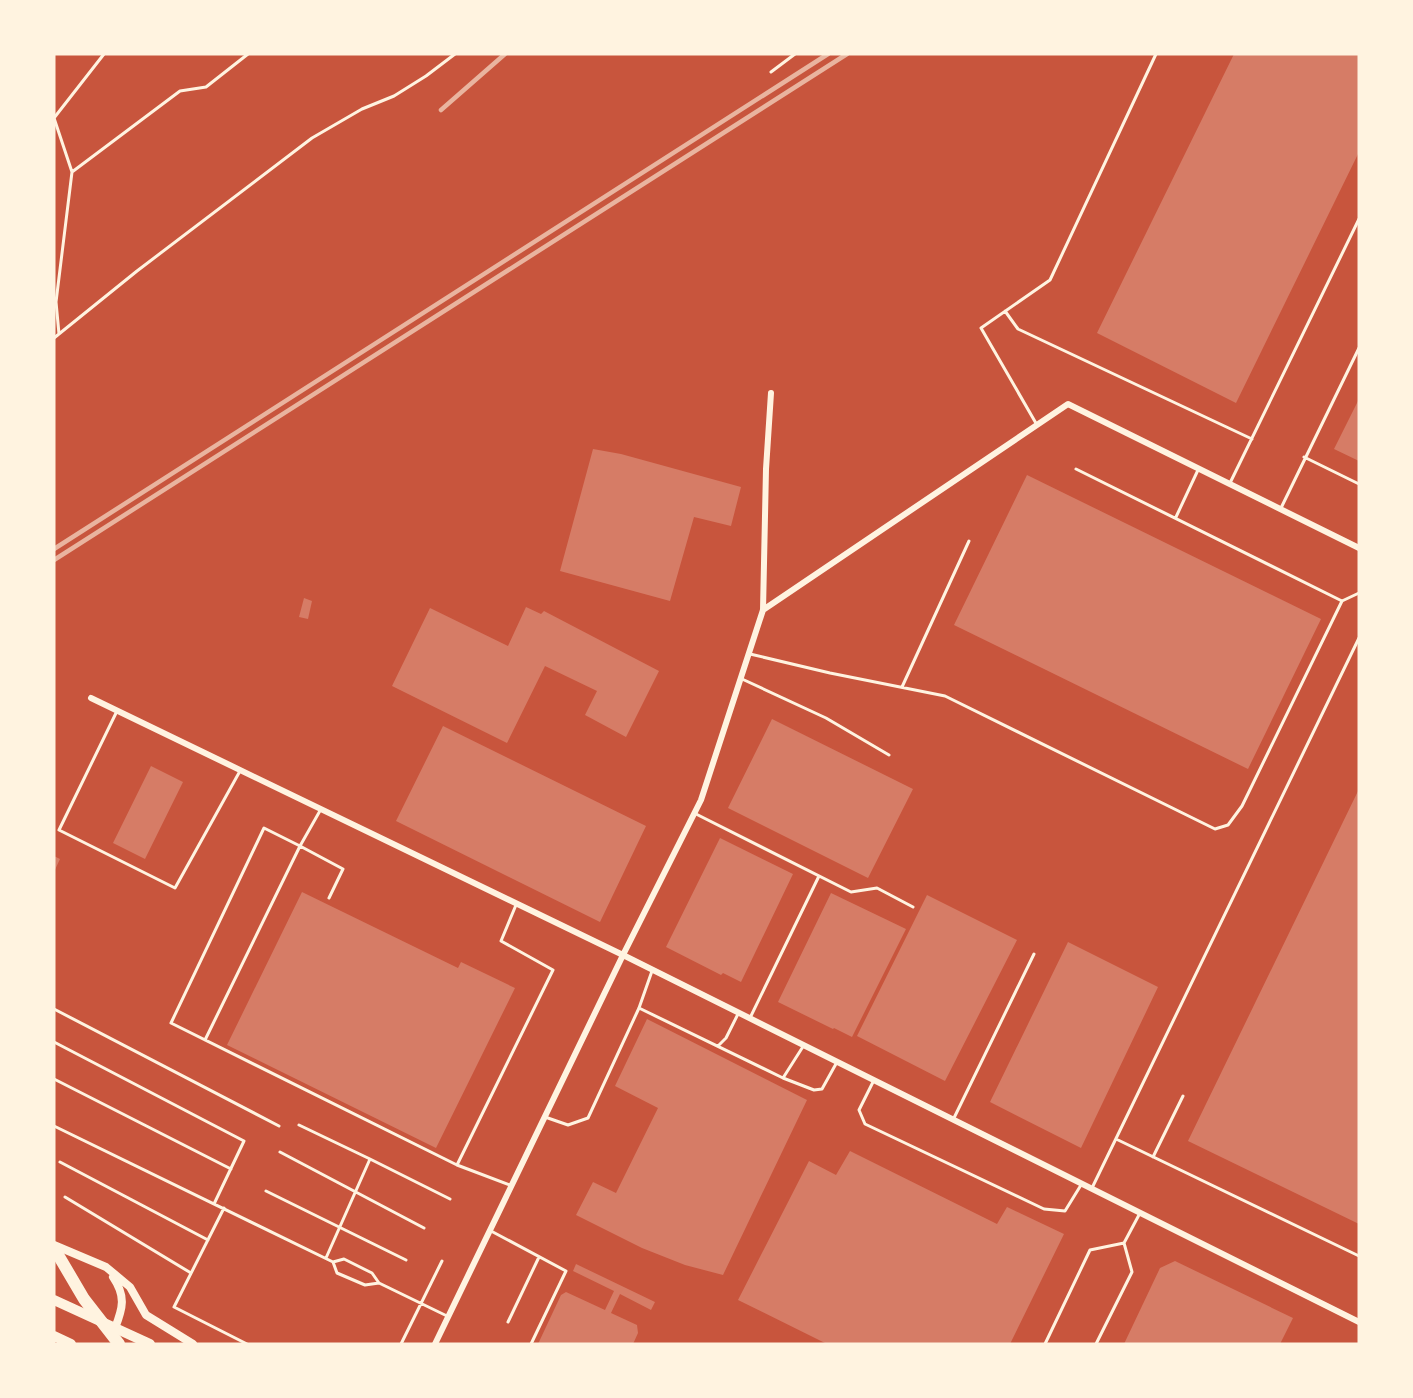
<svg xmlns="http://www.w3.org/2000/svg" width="1413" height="1398" font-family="'DM Sans',sans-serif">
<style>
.building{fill:#d67c66}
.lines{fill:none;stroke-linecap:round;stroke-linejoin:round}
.service{stroke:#fff3e0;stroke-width:3}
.minor{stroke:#fff3e0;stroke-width:6}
.tertiary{stroke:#fff3e0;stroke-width:8}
.primary{stroke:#fff3e0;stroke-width:10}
.motorway{stroke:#fff3e0;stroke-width:12}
.rail{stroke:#e9b49f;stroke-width:4.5}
</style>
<rect width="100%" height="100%" fill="#c8553d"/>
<path class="building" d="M1234 54H1359V152L1236 403 1097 333Z
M1359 399V461L1334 449Z
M593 449 621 454 741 487 731 526 694 517 670 601 560 571Z
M1027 475 1321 619 1248 769 954 625Z
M304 598 312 601 308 619 299 617Z
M526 607 541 614 544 611 659 671 626 737 585 715 597 691 545 666 507 743 392 686 430 608 508 646Z
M772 719 913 789 868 878 728 808Z
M443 726 646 826 600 922 396 821Z
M151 766 183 782 145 859 113 843Z
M1359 789V1224L1188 1141Z
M720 838 793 874 741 982 723 973 721 975 666 947Z
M54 856 60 859 54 872Z
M302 892 458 968 461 962 515 988 436 1148 227 1045Z
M831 893 906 929 852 1037 834 1028 833 1029 778 1002Z
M927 895 1017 940 945 1081 857 1036Z
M1068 942 1158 987 1081 1148 990 1102Z
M647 1019 807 1100 723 1275 685 1265 642 1248 576 1215 593 1182 616 1193 658 1108 615 1086Z
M850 1151 997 1224 1007 1207 1064 1234 1010 1344H827L738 1300 809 1161 836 1175Z
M1175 1261 1293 1318 1280 1344H1124L1160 1268Z
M576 1264 655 1302 651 1310 620 1294 611 1313 637 1325 638 1333 633 1344H538L561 1295 566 1292 605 1310 614 1291 573 1271Z"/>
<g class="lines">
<path class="service" d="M771 72 795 54
M54 118 72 172 56 302 59 334
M54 118 104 54
M72 172 180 91 206 87 248 54
M1005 311 1018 329 1252 439
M54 338 137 271 312 138 362 109 394 96 426 76 455 54
M1037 425 981 328 1050 280 1156 54
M1304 457 1359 484
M1076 469 1342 601
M1230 483 1359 219
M1281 508 1359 348
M1176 517 1198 470
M750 654 830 673 945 696 1215 829 1228 825 1242 806 1342 601 1359 593
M742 679 826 718 889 755
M902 687 969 541
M117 711 59 830 175 888 240 771
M321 809 300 846 264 828 171 1023 457 1165
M694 813 851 892 877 888 913 907
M639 1008 783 1078 814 1090 822 1089 837 1062
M54 1009 279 1126
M750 1018 819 876
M205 1040 300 846 343 869 329 898
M54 1042 244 1141 214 1204
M718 1046 726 1038 738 1014
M783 1078 804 1045
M54 1079 231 1169
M873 1082 859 1110 865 1124 1044 1209 1065 1211 1081 1185
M545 1117 568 1125 588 1118 639 1008 652 971
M953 1120 1034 954
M299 1125 370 1159
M54 1126 333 1262 337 1273 365 1285 379 1283
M1116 1139 1359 1256
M280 1152 424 1228
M1153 1157 1183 1096
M60 1162 208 1240
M510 1185 457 1165 553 970 501 941 516 905
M1092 1188 1359 638
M266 1191 406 1260
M65 1197 191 1273
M224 1208 174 1307 247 1344
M491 1231 566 1271 531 1344
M326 1258 370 1159 450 1199
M333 1262 344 1259 372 1273 379 1283 447 1316
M508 1322 539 1257
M401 1344 442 1261
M1045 1344 1090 1250 1124 1243
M1096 1344 1132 1272 1124 1243 1140 1213"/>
<path class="minor" d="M763 610 1068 404 1359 548
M91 698 623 955 1359 1322
M435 1344 623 955 701 800 763 610 766 469 771 393"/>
<path class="tertiary" d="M54 1245 106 1267 130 1287 146 1315 193 1344
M113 1277C126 1296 123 1308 115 1328"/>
<path class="primary" d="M54 1300 150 1344
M54 1336 71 1344"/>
<path class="motorway" d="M54 1248 84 1299 119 1344"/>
<path class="rail" d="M441 110 505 54
M54 549 828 54
M54 560 847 54"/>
</g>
<rect width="1413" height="1398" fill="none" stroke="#fff3e0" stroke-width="111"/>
</svg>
